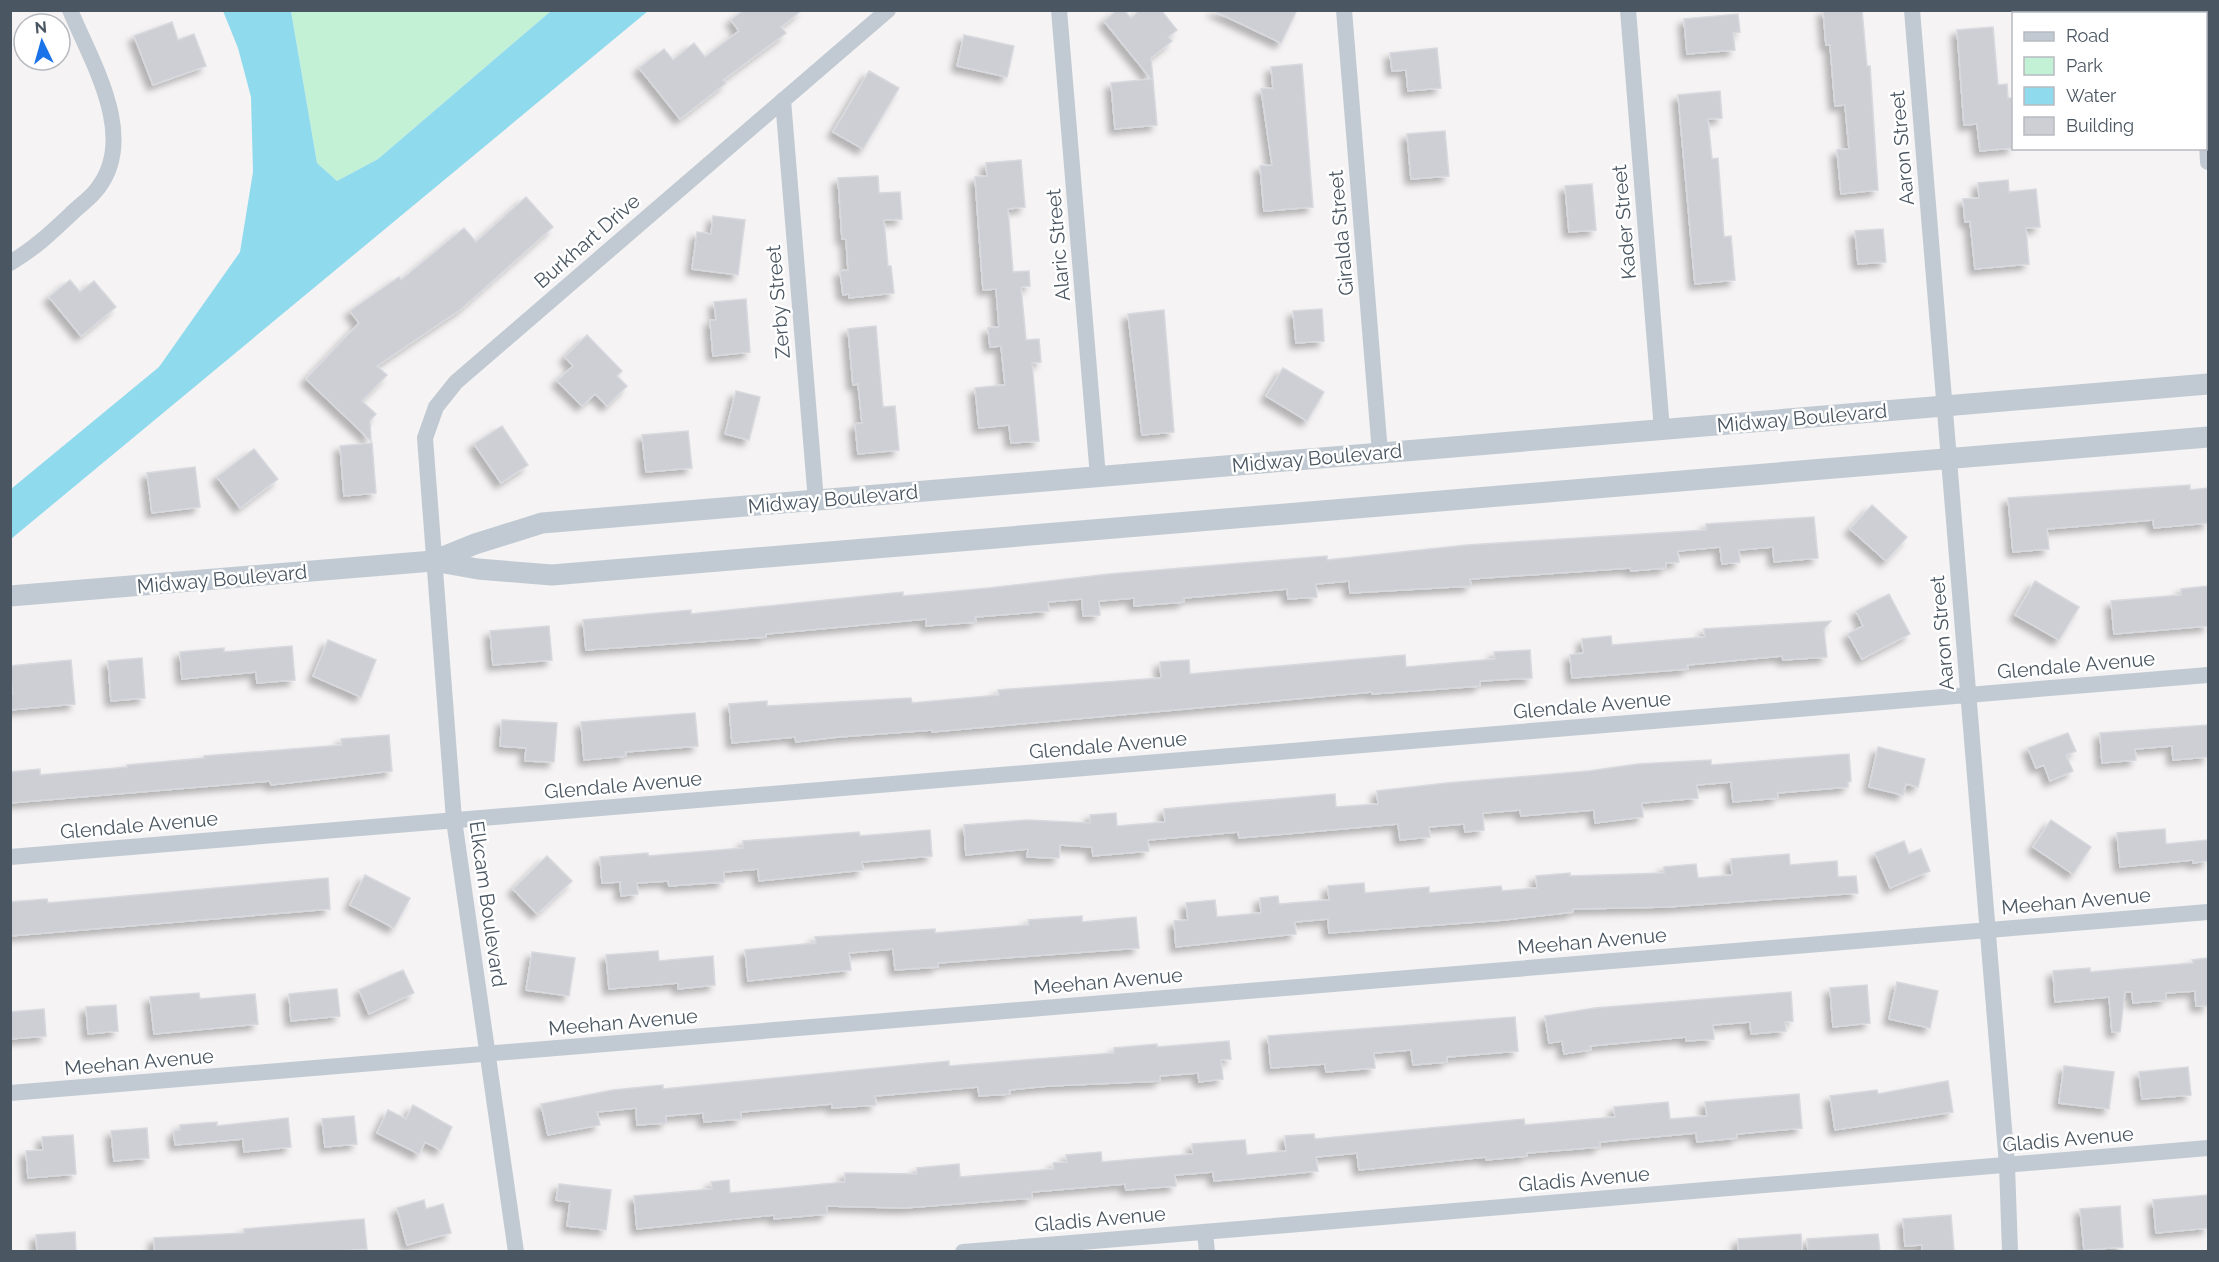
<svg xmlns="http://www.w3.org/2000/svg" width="2219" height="1262" font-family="Raleway,sans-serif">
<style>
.green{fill:#c3f1d5}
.water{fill:#90daee}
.building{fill:#cdcfd5;stroke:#d7d9de;stroke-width:1.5;filter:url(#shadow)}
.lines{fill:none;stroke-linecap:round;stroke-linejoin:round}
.minor{stroke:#c1cad2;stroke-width:16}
.tertiary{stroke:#c1cad2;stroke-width:21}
.labels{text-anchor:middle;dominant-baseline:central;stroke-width:5;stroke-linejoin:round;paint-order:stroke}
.street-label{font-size:20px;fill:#4a5661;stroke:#fff}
</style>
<defs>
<filter id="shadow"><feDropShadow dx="-5.5" dy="5.5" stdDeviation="3" flood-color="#0004"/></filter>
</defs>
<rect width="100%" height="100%" fill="#f5f3f3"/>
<path class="green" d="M291 11H551L378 159 337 181 317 163Z"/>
<path class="water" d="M223 11H291L317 163 337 181 378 159 551 11H648L11 539V489L159 367 240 252 253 172 251 97 238 48Z"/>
<path class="building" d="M744 10H802L781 27 786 33 723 80 726 83 680 119 639 68 664 49 673 60 694 43 705 57 739 31 731 20Z
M1117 10H1124L1131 18 1140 10H1161L1177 30 1168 37 1172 41 1151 58 1157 125 1115 129 1111 83 1151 79 1104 21Z
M1212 10H1297L1281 43Z
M1823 10H1862L1867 66H1870L1878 190 1841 194 1837 150 1849 149 1845 105 1835 106 1830 45H1826Z
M1738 14 1740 32 1733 33 1735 50 1687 54 1684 19Z
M172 22 178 40 194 34 206 66 153 85 134 36Z
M1993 27 1998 85 2007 84 2008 98H2013V148L1980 151 1977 124 1964 125 1957 30Z
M964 35 1014 46 1007 77 957 66Z
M1437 48 1441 88 1408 91 1406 70 1392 71 1390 53Z
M1302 64 1313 207 1264 211 1260 166 1272 165 1261 89 1273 88 1271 67Z
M869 71 899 88 863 149 833 132Z
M1720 91 1722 118 1708 119 1712 159 1718 158 1724 237 1731 236 1735 280 1695 284 1678 95Z
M1445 131 1449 176 1411 179 1407 134Z
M1021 160 1025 207 1008 209 1013 272 1029 271 1030 286 1021 287 1026 340 1039 339 1041 362 1032 363 1039 441 1011 443 1009 425 979 428 975 388 1005 385 1001 346 990 347 988 328 999 327 996 289 983 290 975 177 987 176 986 163Z
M878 176 879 193 900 192 902 219 884 220 888 266H891L894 293 849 298V294L843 295 840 271 848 270 846 239H842L838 178Z
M2008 180 2009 192 2036 189 2040 227 2026 228 2029 264 1975 269 1970 221 1965 222 1963 199 1979 198 1978 183Z
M1592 184 1596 230 1569 232 1565 186Z
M526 197 553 227 461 309 377 366 387 375 362 401 376 414 370 421 371 441 306 379 359 323 350 311 399 277 401 280 464 228 476 242Z
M713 216 745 220 738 275 692 269 697 232 711 234Z
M1883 229 1886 262 1858 264 1855 231Z
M70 280 80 292 94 281 116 307 81 336 49 297Z
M746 299 750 352 713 356 710 320H716L714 302Z
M1322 309 1324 341 1296 343 1293 311Z
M1164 310 1174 432 1142 435 1128 314Z
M876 326 883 407 895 406 899 450 858 454 855 424 862 423 858 384 853 385 848 329Z
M587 335 622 371 617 376 627 386 607 406 595 394 582 406 557 381 573 366 565 357Z
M1283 368 1324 392 1307 421 1266 396Z
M736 391 760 397 749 440 725 434Z
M502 426 528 465 501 483 474 444Z
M688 431 692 468 646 472 642 435Z
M372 443 376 493 344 496 340 446Z
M254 449 278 479 240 508 217 477Z
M195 467 200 507 152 513 147 473Z
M2190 485V490L2208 488V523L2154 528 2153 520 2047 529 2049 549 2013 552 2008 498Z
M1872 505 1907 537 1886 561 1850 529Z
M1814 517 1818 558 1774 562 1773 547 1739 550 1740 562 1722 564 1720 547 1678 551 1679 562 1666 563V568L1631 571 1630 568 1470 579 1471 586 1350 593 1349 581 1316 584 1317 597 1288 599 1287 589 1184 598V602L1134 606V598L1099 601 1100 615 1083 616 1082 599 1048 602 1049 611 975 617 976 622 926 626V619L766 634V637L586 650 583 620 691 610V614L903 592V596L989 588 1110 574 1327 556V560L1467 545 1706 530V524Z
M2035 581 2079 607 2059 640 2015 615Z
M2208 586V626L2114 634 2111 601 2181 595V589Z
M1889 594 1910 634 1862 659 1848 634 1863 626 1856 611Z
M1831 621 1824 629 1827 657 1783 660 1782 656 1687 665 1688 669 1572 678 1570 655 1583 653 1582 639 1611 636 1612 645 1705 637 1704 629Z
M549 626 552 660 493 665 490 631Z
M328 640 376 660 361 697 313 676Z
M292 646 295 680 257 683 256 672 182 679 180 652 224 648V652Z
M1530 650 1532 678 1480 681V686L1372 694V692L932 732V730L838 737 796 742 795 737 732 743 729 704 767 701V706L911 698 912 703 999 695 998 690 1161 678 1160 662 1189 660 1190 674 1405 655 1406 667 1495 659 1494 652Z
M142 658 145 698 111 701 108 661Z
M71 660 75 704 10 710V694H13L10 666Z
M695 713 698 746 625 752 626 756 584 760 581 722Z
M502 720 557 723 554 762 525 761 526 748 500 746Z
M2208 725V757L2173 760 2172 746 2135 749 2136 760 2102 763 2100 733Z
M2068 733 2076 751 2066 755 2073 771 2050 781 2044 765 2036 768 2028 748Z
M389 735 392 771 271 785 270 781 10 803V772L40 769V775L127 767V765L204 758V756L342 745 341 739Z
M1878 747 1925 759 1918 787 1906 784 1903 795 1869 787Z
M1849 754 1851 781 1848 782V787L1777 793 1778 798 1733 802 1731 782 1697 785 1698 798 1642 803 1643 817 1595 823 1594 810 1521 816 1520 810 1483 813 1484 830 1465 832 1464 824 1429 827 1430 837 1400 840 1398 824 1239 838 1238 832 1148 840 1149 851 1093 856 1092 847 1060 845 1059 858 1027 857 1028 849 966 855 964 825 1027 820 1090 823V815L1116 813 1117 826 1165 822 1164 809 1335 794 1336 807 1378 804 1377 791 1447 783 1589 771 1638 764 1711 760V765Z
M2051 820 2091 847 2073 874 2033 847Z
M2165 829 2166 844 2208 840V861L2193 863V860L2120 867 2117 833Z
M930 830 932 856 862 862 863 870 759 881 758 869 724 872V882L669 886 668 881 637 883 638 894 621 896 620 882 602 883 600 857 648 853V856L743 848V841L784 838 859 832 860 836Z
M1904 841 1909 854 1921 849 1930 871 1890 888 1875 853Z
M1789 854 1790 865 1837 861 1838 877 1856 876 1858 893 1667 907 1573 909V912L1504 920 1329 933 1328 919 1295 922 1296 934 1176 947 1174 921 1188 920 1186 903 1215 900 1217 917 1261 913 1260 898 1278 896 1279 904 1329 900 1328 886 1364 883 1365 893 1429 887V893L1501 886 1502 891 1537 888 1536 876 1570 873V876L1664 873V867L1696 864 1698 878 1732 875 1731 859Z
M547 856 572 881 537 914 513 889Z
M365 875 410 898 394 928 350 905Z
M328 878 330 909 10 936V902L47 899 48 903Z
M1082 916V922L1136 917 1139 948 938 963V967L895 970 893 949 849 953 851 970 748 981 745 950 816 943 815 937 935 929V933L1029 925 1028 920Z
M658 951 659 961 713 956 715 985 678 989V983L609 989 606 955Z
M532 952 575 958 569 996 526 990Z
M2208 958V1006H2196L2195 991 2166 993V1000L2133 1003 2132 992H2125L2120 1032H2112L2109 997 2055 1002 2053 971 2090 968V972L2193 963 2192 960Z
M403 970 414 993 369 1014 359 990Z
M1897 982 1938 991 1930 1028 1889 1019Z
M1867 985 1870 1023 1833 1027 1830 988Z
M337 989 340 1016 291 1021 289 994Z
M1791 992 1793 1021 1785 1022 1786 1031 1751 1034 1750 1022 1713 1025 1714 1039 1686 1041V1037L1590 1046 1591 1050 1564 1054 1562 1041 1549 1043 1545 1016 1595 1008Z
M199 993 200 999 255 994 258 1024 154 1034 150 997Z
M116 1005 118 1031 88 1034 86 1007Z
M44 1009 46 1036 10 1039V1012Z
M1515 1017 1518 1051 1447 1057V1062L1413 1065 1411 1050 1374 1053 1375 1068 1326 1072 1325 1064 1271 1068 1268 1036Z
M1229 1041 1231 1059 1221 1060 1223 1079 1199 1082 1198 1073 1160 1076V1081L1048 1086 1009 1090 1010 1094 979 1096 978 1087 875 1096 876 1105 832 1108V1104L741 1112V1119L704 1122 703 1113 666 1116V1123L637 1125 636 1108 597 1112 600 1125 548 1135 541 1104 613 1090 663 1085V1089L949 1061V1066L1114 1053V1048L1157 1044V1047Z
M2064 1066 2114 1072 2109 1109 2059 1103Z
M2188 1067 2191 1095 2142 1099 2139 1072Z
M1948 1081 1953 1112 1835 1130 1830 1096 1877 1090 1878 1094Z
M1799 1094 1802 1128 1737 1134V1138L1697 1142 1696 1133 1600 1142V1147L1527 1153V1156L1486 1160V1157L1359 1170 1357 1153 1316 1157 1318 1171 1249 1178 1214 1181 1213 1172 1175 1175 1176 1186 1126 1190 1125 1184 1032 1192V1198L904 1208 827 1206V1214L774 1219V1215L637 1229 634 1196 712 1189 711 1182 729 1180 730 1193 845 1182V1173L917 1174V1168L959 1164 960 1177 1054 1169 1053 1163 1067 1162 1066 1155 1101 1152 1102 1162 1193 1154 1192 1144 1245 1140 1247 1155 1286 1151 1285 1136 1314 1134 1315 1139 1524 1119 1525 1125 1615 1117 1614 1107 1668 1102 1670 1119 1707 1116 1705 1102Z
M413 1105 452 1127 441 1150 425 1142 419 1154 377 1133 388 1110 406 1119Z
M354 1116 357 1144 325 1147 322 1119Z
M288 1118 291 1147 244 1152 243 1139 175 1145 174 1131 180 1130V1125L217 1122V1126Z
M147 1128 149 1158 114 1161 111 1131Z
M73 1135 76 1174 28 1178 26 1151 43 1150 42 1137Z
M559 1184 611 1190 606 1230 567 1226 570 1202 556 1200Z
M2208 1195V1228L2156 1233 2153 1200Z
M424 1200 426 1209 443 1204 451 1233 407 1245 397 1208Z
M2120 1206 2123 1247 2084 1250 2080 1209Z
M1951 1215 1954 1251H1922V1245L1905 1246 1903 1219Z
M364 1219 367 1249 335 1251H154V1238L244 1233V1229Z
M75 1232 76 1251H37L36 1235Z
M1801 1234 1802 1251H1738V1239Z
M1878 1234 1880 1251H1808L1807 1239Z"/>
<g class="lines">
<path class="minor" d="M1059 10 1098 477
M1344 10 1380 453
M1628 10 1662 430
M1912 10 2007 1165 2010 1252
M2196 10V14
M783 100 816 501
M2206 125 2208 162
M10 263C34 249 52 232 71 214 80 205 91 198 98 188 138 136 91 61 70 10
M10 857 2208 675
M10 1093 2208 912
M1205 1232 1207 1252
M516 1252 454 820 425 438 436 407 456 382 888 10
M963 1252 2208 1148"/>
<path class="tertiary" d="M433 561 475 544 542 523 2208 384
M10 596 433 561 478 569 552 575 2208 437"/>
</g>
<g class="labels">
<g class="street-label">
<text transform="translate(1902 148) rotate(-95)">Aaron Street</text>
<text transform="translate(1624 222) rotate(-95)">Kader Street</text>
<text transform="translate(1341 233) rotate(-95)">Giralda Street</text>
<text transform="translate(587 241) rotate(-41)">Burkhart Drive</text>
<text transform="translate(1058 245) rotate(-95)">Alaric Street</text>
<text transform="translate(778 302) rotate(-95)">Zerby Street</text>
<text transform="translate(1802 418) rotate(-5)">Midway Boulevard</text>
<text transform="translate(1317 458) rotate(-5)">Midway Boulevard</text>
<text transform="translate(833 499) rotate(-5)">Midway Boulevard</text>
<text transform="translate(222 579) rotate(-5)">Midway Boulevard</text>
<text transform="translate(1942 633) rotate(-95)">Aaron Street</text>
<text transform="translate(2076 665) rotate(-5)">Glendale Avenue</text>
<text transform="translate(1592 705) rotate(-5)">Glendale Avenue</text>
<text transform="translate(1108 745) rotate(-5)">Glendale Avenue</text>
<text transform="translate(623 785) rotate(-5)">Glendale Avenue</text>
<text transform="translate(139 825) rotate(-5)">Glendale Avenue</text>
<text transform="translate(2076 901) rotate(-5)">Meehan Avenue</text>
<text transform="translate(488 904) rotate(82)">Elkcam Boulevard</text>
<text transform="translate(1592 941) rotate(-5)">Meehan Avenue</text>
<text transform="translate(1108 981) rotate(-5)">Meehan Avenue</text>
<text transform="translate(623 1022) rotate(-5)">Meehan Avenue</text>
<text transform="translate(139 1062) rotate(-5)">Meehan Avenue</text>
<text transform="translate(2068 1139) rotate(-5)">Gladis Avenue</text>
<text transform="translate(1584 1179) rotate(-5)">Gladis Avenue</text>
<text transform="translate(1100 1219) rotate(-5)">Gladis Avenue</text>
</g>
</g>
<rect width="2219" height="1262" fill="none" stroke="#4a5661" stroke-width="24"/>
<rect x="2012" y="12" width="195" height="138" fill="#ffffff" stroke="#b7bbc0" stroke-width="1.5"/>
<rect x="2024" y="32" width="30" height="9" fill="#c1cad2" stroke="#b7bbc0" stroke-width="1.5"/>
<text x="2066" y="42" font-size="18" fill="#4a5661">Road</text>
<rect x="2024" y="57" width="30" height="18" fill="#c3f1d5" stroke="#b7bbc0" stroke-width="1.5"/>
<text x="2066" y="72" font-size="18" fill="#4a5661">Park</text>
<rect x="2024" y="87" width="30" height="18" fill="#90daee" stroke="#b7bbc0" stroke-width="1.5"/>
<text x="2066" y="102" font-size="18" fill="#4a5661">Water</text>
<rect x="2024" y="117" width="30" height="18" fill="#cdcfd5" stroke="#b7bbc0" stroke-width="1.5"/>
<text x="2066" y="132" font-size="18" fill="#4a5661">Building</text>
<g transform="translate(42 42) rotate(355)"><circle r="28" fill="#ffffff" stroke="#b7bbc0" stroke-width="1.5"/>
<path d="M0-4.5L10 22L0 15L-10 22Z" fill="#1a73e8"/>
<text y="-9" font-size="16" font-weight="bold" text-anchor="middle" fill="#4a5661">N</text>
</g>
</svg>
